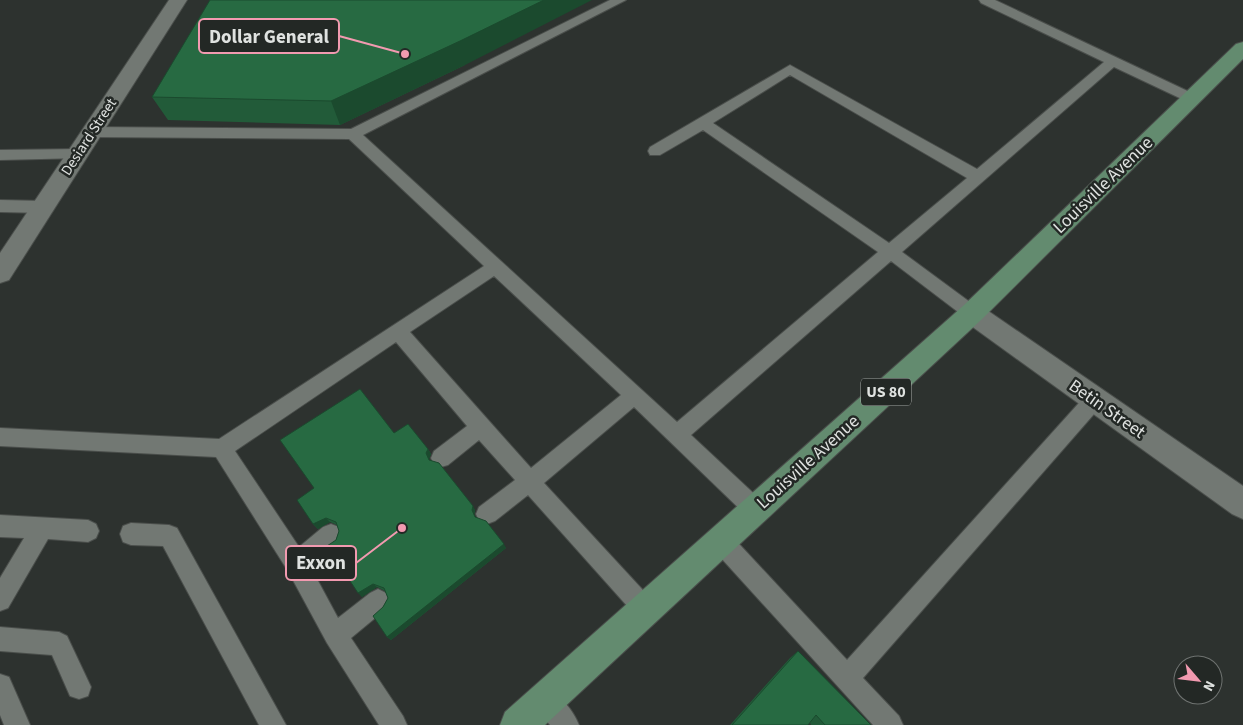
<svg xmlns="http://www.w3.org/2000/svg" width="1243" height="725" font-family="'Source Sans 3',sans-serif">
<style>
.lines{fill:none;stroke-linecap:round;stroke-linejoin:round}
.service-casing{stroke:#4a4e4b;stroke-width:2}
.minor-casing{stroke:#4a4e4b;stroke-width:2}
.tertiary-casing{stroke:#4a4e4b;stroke-width:2}
.primary-casing{stroke:#4a4e4b;stroke-width:2}
.service{fill:#727873;fill-rule:evenodd}
.minor{fill:#727873;fill-rule:evenodd}
.tertiary{fill:#727873;fill-rule:evenodd}
.primary{fill:#638b6f;fill-rule:evenodd}
.wall{fill:#225b39}
.shaded-wall{fill:#1b4a2e}
.building{fill:#276a42;stroke:#1b4a2e}
.labels{text-anchor:middle;dominant-baseline:central;stroke-width:5;stroke-linejoin:round;paint-order:stroke}
.far-street-label{font-size:15px;fill:#dfe2e0;stroke:#232825}
.shield{fill:#232825;stroke:#a7aaa8;stroke-width:1}
.shield-label{font-size:16px;font-weight:bold;fill:#dfe2e0}
.street-label{font-size:18px;fill:#dfe2e0;stroke:#232825}
.leader{fill:none;stroke:#f29ab0;stroke-width:2}
.callout-dot{fill:#f29ab0;stroke:#232825;stroke-width:2}
.callout{fill:#232825;stroke:#f29ab0;stroke-width:2}
.callout-label{font-size:19px;text-anchor:middle;font-weight:bold;fill:#dfe2e0}
</style>
<rect width="100%" height="100%" fill="#2d322f"/>
<g class="lines">
<defs>
<path id="service" d="M610 0H626L363 135 677 422 878 252 703 130 660 155H650L648 151 650 147 790 65 977 169 1104 62 981 3 979 0H995L1196 95 1198 98 1196 101H1186L1114 67 902 252 978 308 981 313 978 318 972 320 966 318 891 261 691 435 764 503 767 510 764 517 756 520 748 517 634 407 544 483 653 601 657 609 653 617 645 621 637 617 528 495 495 521 487 524 479 521 476 514 479 507 515 480 479 440 448 465 441 467 434 465 431 458 434 451 467 426 396 342 235 451 299 547 323 527 331 524 339 527 342 535 339 543 310 566 338 618 370 593 378 589 386 593 390 601 386 609 351 638 403 716 407 725H379L327 643 288 571 216 457 0 446V428L219 439 484 266 349 139 92 137 87 135 85 132 87 129 92 127 351 129ZM790 75 967 178 889 243 713 123ZM494 276 621 395 531 468 410 332Z
M78 149 83 150 86 154 83 158 0 160V150Z
M0 200 44 201 50 203 52 207 50 211 44 213 0 212Z
M1094 392 1101 394 1104 400 1101 406 863 678 899 716 903 725H873L712 548 709 540 712 532 720 529 728 532 847 660 1087 394Z
M0 515 88 520 96 524 99 531 96 538 88 542 48 539 8 608 0 611V578L24 538 0 537Z
M131 523 169 525 177 528 286 725H259L163 546 131 545 123 542 120 534 123 526Z
M0 627 59 632 67 636 91 687 88 696 79 699 70 696 52 655 0 651Z
M0 674 9 677 30 725H4L0 715Z
M545 688C560 694 573 710 579 725H550L536 709 533 700 536 691Z"/>
<path id="minor" d="M972 303 981 306 1243 486V519L1232 514 963 320 959 313 963 306Z"/>
<path id="tertiary" d="M169 0H187L9 280 0 283V253Z"/>
<path id="primary" d="M1243 42V59L981 320 545 725H500L505 712 963 306 1236 44Z"/>
</defs>
<use href="#service" class="service-casing"/>
<use href="#minor" class="minor-casing"/>
<use href="#tertiary" class="tertiary-casing"/>
<use href="#primary" class="primary-casing"/>
<use href="#service" class="service"/>
<use href="#minor" class="minor"/>
<use href="#tertiary" class="tertiary"/>
<use href="#primary" class="primary"/>
</g>
<path class="wall" d="M465 65 340 125 168 120 152 97Z
M394 433 428 449 431 454 429 459 430 461 475 510 474 515 475 517 506 548 391 640 387 637 383 607 388 598 385 591 377 587 362 597 336 540 339 531 337 525 330 522 318 529 313 524Z
M798 651 871 725H811L810 723 808 725H730L790 658Z"/>
<path class="shaded-wall" d="M544 0H592L465 65 340 125 331 101Z
M428 449 431 454 429 459 432 466 426 453Z
M473 506 475 510 474 515 472 510Z
M326 518 330 522 318 529 313 524Z
M504 544 506 548 391 640 387 637Z
M373 584 377 587 362 597 358 593Z"/>
<path class="building" d="M210 0H544L460 41 331 101 152 97Z
M360 389 394 433 408 424 428 449 426 453 429 460 439 463 473 506 472 510 475 517 486 521 504 544 387 637 373 616 383 607 388 598 384 588 373 584 358 593 327 546 336 540 339 531 336 522 326 518 313 524 297 500 314 488 280 440Z
M798 651 871 725H825L816 715 808 725H732Z"/>
<g class="labels">
<g class="far-street-label">
<text transform="translate(89 137) rotate(-57)">Desiard Street</text>
</g>
<rect class="shield" x="861" y="378.5" width="50" height="27" rx="4"/>
<g class="shield-label">
<text x="886" y="392">US 80</text>
</g>
<g class="street-label">
<text transform="translate(1103 185) rotate(-44)">Louisville Avenue</text>
<text transform="translate(1107 409) rotate(35)">Betin Street</text>
<text transform="translate(808 462) rotate(-42)">Louisville Avenue</text>
</g>
</g>
<path class="leader" d="M405 54L339 36M402 528L356 563"/>
<g class="callout-dot">
<circle cx="405" cy="54" r="5"/>
<circle cx="402" cy="528" r="5"/>
</g>
<g class="callout">
<rect x="199" y="19" width="140" height="34" rx="5"/>
<rect x="286" y="546" width="70" height="34" rx="5"/>
</g>
<g class="callout-label">
<text x="269" y="43">Dollar General</text>
<text x="321" y="569">Exxon</text>
</g>
<g transform="translate(1198 680) rotate(118)"><circle r="24" fill="#232825" stroke="#6e7270"/>
<path d="M0-4L9 19L0 12L-9 19Z" fill="#f29ab0"/>
<text y="-8" font-size="14" font-weight="bold" text-anchor="middle" fill="#dfe2e0">N</text>
</g>
</svg>
